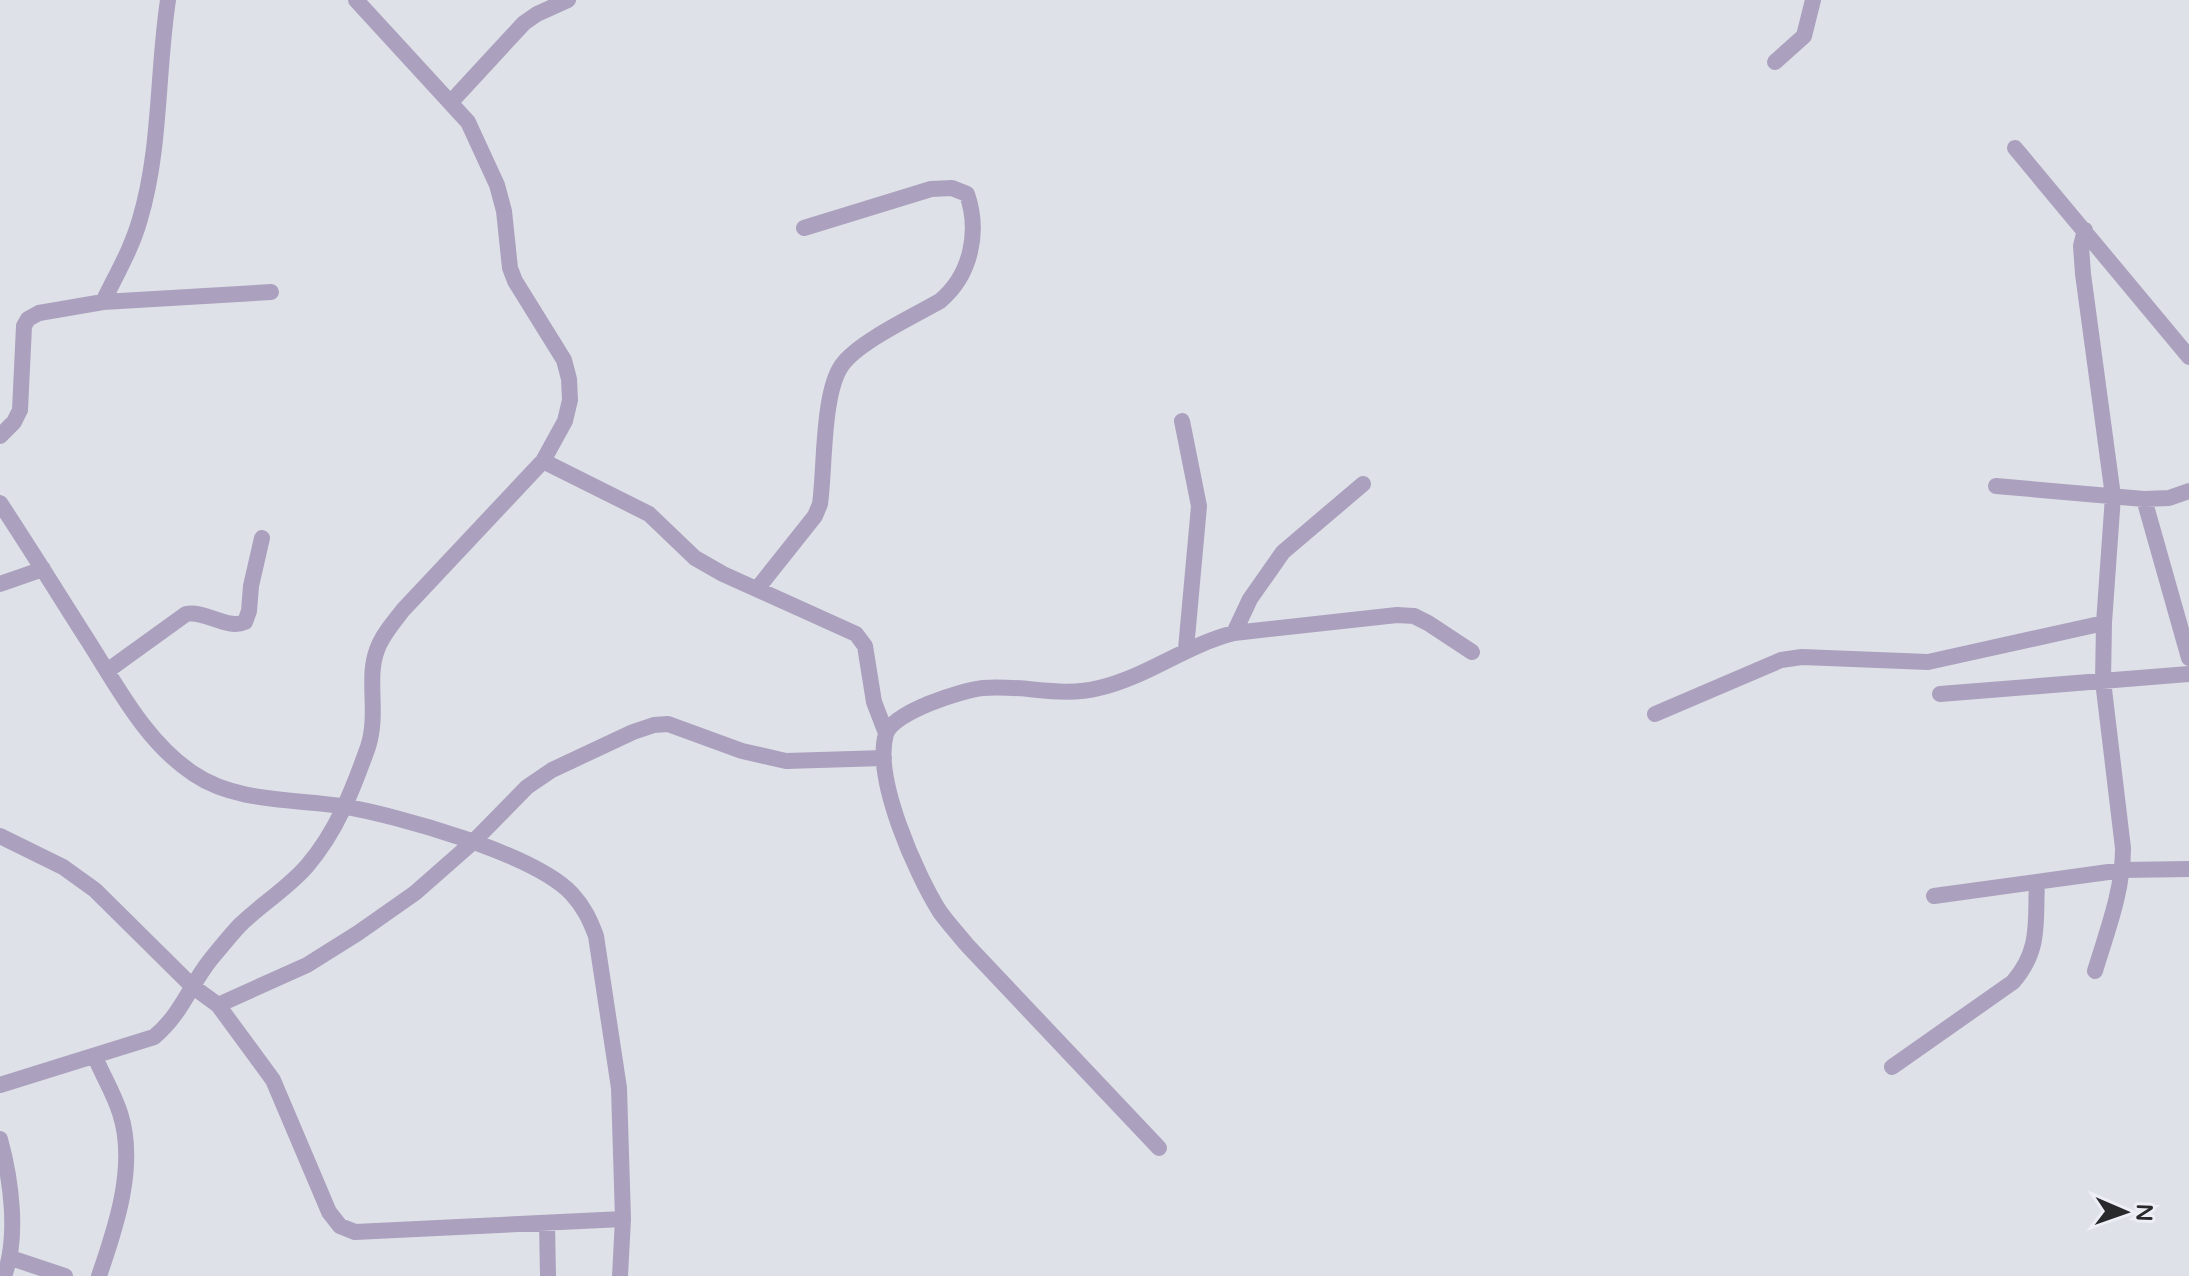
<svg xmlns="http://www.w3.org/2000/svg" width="2189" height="1276" font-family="'Varela Round',sans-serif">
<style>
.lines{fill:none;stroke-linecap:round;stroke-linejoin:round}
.street{stroke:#aba1be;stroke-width:16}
</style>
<rect width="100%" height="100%" fill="#dfe1e8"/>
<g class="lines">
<path class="street" d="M1775 62 1804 36 1813 0
M451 102 524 23 537 14 568 0
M2015 148 2189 357
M2085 230 2081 246 2083 274 2113 496 2104 623 2103 681 2123 848C2123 891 2107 931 2095 971
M103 302C116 275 132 248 140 219 161 149 157 72 168 0
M1182 421 1199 506 1186 649
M0 436 14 422 20 410 24 326 28 319 39 313 103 302 271 292
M543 461 649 514 695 558 723 574 856 634 865 646 874 702 886 733
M1996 486 2144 499 2169 498 2189 491
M2144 499 2189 658
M0 503C29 547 57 592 85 636 116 684 145 742 194 774 235 802 293 799 341 806 397 815 535 854 572 894 584 907 590 920 596 936L619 1088 623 1219 620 1276
M0 584 43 569
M757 589 815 516 820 504C825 469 822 393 842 365 858 342 914 316 940 301 971 275 980 232 967 194L952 188 931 189 804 228
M1234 633 1250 599 1283 552 1363 484
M107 671 186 614C206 610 226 630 245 622L249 611 251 586 262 538
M1940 694 2189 674
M1655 714 1781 660 1802 657 1928 662 2104 623
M0 836 63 867 95 890 192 986 218 1005 273 1080 329 1212 340 1226 355 1232 623 1219
M1934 896 2123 870 2189 869
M218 1005 307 965 358 933 415 893 473 842 527 787 552 770 633 732 654 725 668 724 742 751 786 761 884 758
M95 1057C103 1076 114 1094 120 1113 137 1165 116 1227 99 1276
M1892 1067 2013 982C2041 950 2035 922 2037 882
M0 1085 154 1037C181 1015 190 985 211 959 220 948 229 937 239 926 260 905 287 889 307 866 337 831 353 789 368 747 379 713 366 678 377 650 382 635 394 622 403 610L543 461 565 421 570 400 569 379 564 360 515 281 510 268 504 211 497 185 468 122 356 0
M0 1139C11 1179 19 1237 4 1276
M1159 1148 967 945C958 934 948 923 940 912 916 874 873 778 886 734 893 712 962 690 983 688 1022 684 1060 698 1099 688 1147 677 1186 645 1234 633L1397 615 1414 616 1428 623 1472 652
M547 1223 548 1276
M11 1258 65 1276"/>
</g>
<g transform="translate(2125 1212) rotate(92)" stroke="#edeef6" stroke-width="6" paint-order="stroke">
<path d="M0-6L14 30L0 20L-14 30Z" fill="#29292c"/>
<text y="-12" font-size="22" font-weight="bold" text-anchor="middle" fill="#29292c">N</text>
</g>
</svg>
